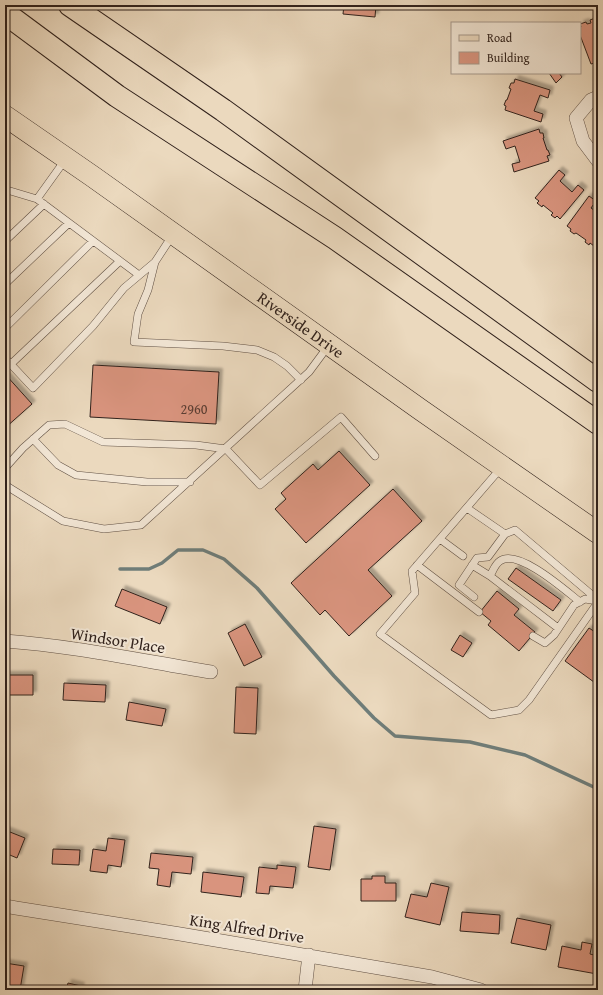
<svg xmlns="http://www.w3.org/2000/svg" width="603" height="995" font-family="'Gentium Book Plus',serif">
<style>
.lines{fill:none;stroke-linecap:round;stroke-linejoin:round}
.stream{stroke:#6f7d79;stroke-width:3.5}
.building{fill:#d9947e;stroke:#31221c;filter:url(#shadow)}
.lane-casing{stroke:#605044;stroke-width:8}
.street-casing{stroke:#605044;stroke-width:14}
.primary-casing{stroke:#31221c;stroke-width:22}
.highway-casing{stroke:#31221c;stroke-width:24}
.lane{stroke:#f2e6d5;stroke-width:7}
.street{stroke:#f2e6d5;stroke-width:13}
.primary{stroke:#ebd9be;stroke-width:21}
.highway{stroke:#ebd9be;stroke-width:22}
.labels{text-anchor:middle;dominant-baseline:central;stroke-width:4;stroke-linejoin:round;paint-order:stroke}
.number-label{font-size:14px;fill:#5b3e34}
.street-label{font-size:16px;fill:#31221c;stroke:#f2e6d5}
</style>
<defs>
<filter id="shadow"><feDropShadow dx="3.5" dy="-3.5" stdDeviation="1" flood-color="#0004"/></filter>
</defs>
<rect width="100%" height="100%" fill="#ebd9be"/>
<filter id="stains"><feTurbulence type="fractalNoise" baseFrequency=".005" numOctaves="4"/><feColorMatrix values="0 0 0 0 .2 0 0 0 0 .09 0 0 0 0 .02 0 0 0 .5 -.17"/></filter>
<radialGradient id="worn" r=".72"><stop offset=".6" stop-color="#630" stop-opacity="0"/><stop offset="1" stop-color="#630" stop-opacity=".3"/></radialGradient>
<g class="lines">
<path class="stream" d="M120 569H149L162 563 178 550H203L224 559 257 588 334 676 374 718 395 736 470 742 525 755 598 789"/>
</g>
<path class="building" d="M344 5H376L375 17 343 14Z
M598 17V51L594 53 598 62 591 64 580 35V27H581L580 24 586 22 587 24 591 23 590 20Z
M549 73H559L562 77 556 83Z
M515 79 550 90 548 98 540 95 534 111 543 114 541 122 505 110 506 106 504 105 506 100H507L511 89 509 88 511 83H514Z
M539 129 540 133H543L544 138H543L547 150H548L550 155 547 156 549 161 514 172 512 164 520 162 515 146 506 149 503 141Z
M559 170 565 175 560 181 572 192 578 185 584 190 560 219 557 216 555 218 551 215 553 213 543 205 542 207 537 203 539 201 535 198Z
M589 196 596 201 591 208 598 213V240L594 246 590 243 589 245 585 242 586 240 576 233 574 234 570 231 571 229 567 226Z
M93 365 219 372 216 424 90 417Z
M5 374 32 404 5 428Z
M339 451 370 485 306 543 275 509 286 499 281 493 313 464 318 470Z
M393 489 422 521 368 570 392 596 349 636 325 610 320 615 291 583Z
M516 568 561 600 553 611 508 579Z
M122 589 167 607 160 624 115 606Z
M497 591 519 609 514 615 535 632 519 651 488 625 491 621 480 612Z
M245 624 262 657 244 666 228 633Z
M589 628 598 634V685L565 661Z
M460 635 472 643 463 657 451 650Z
M5 675H33V695H5Z
M64 683 106 685 105 702 63 700Z
M236 687 258 688 256 734 234 733Z
M129 702 166 709 162 726 126 720Z
M314 826 336 829 330 870 308 867Z
M5 830 25 838 17 858 5 853Z
M108 838 125 840 121 867 108 865 107 873 90 871 93 849 106 851Z
M53 849 80 850 79 865 52 864Z
M151 853 193 857 191 874 172 872 170 887 157 885 159 869 149 868Z
M277 865 296 867 293 888 270 886 269 894 256 893 259 867 277 869Z
M203 872 244 877 241 897 201 892Z
M372 876H385V883H396V901H361V879H372Z
M431 883 449 887 440 925 405 917 411 894 427 897Z
M462 912 500 915 499 934 460 931Z
M517 918 551 925 546 950 511 943Z
M582 942 592 944 590 954 598 956 597 974 558 967 562 946 581 950Z
M5 963 24 966 20 990H5Z
M68 983 81 986 80 990H66Z"/>
<g class="lines">
<defs>
<path id="lane" d="M5 188 7 190 37 199 65 160
M37 199 139 275
M5 241 44 204
M155 262 148 290 138 314 134 342 223 346 257 350 274 357 287 366 301 380
M5 284 69 223
M5 328 93 241
M5 358 33 388 93 326 124 288 155 262 172 236
M11 364 120 261
M33 439 58 465 76 475 147 482H190
M5 468 23 448 49 425 65 424 103 442 196 445 226 449 260 485 341 417 375 456
M501 468 412 571 415 593 380 634 491 715 519 710 529 700 598 602
M5 485 63 521 104 529 141 525 309 372 329 345
M467 508 505 534
M440 539 463 556
M417 565 479 612
M472 565 490 576 558 628
M490 576C493 571 495 564 500 561 518 548 566 591 580 602
M474 597 459 585 477 558 488 557 505 534 515 530 598 600
M533 636 545 643 554 635 574 605 585 599 598 601"/>
<path id="street" d="M598 97 591 100 576 118 583 141 598 161
M5 641C74 646 143 661 211 672
M5 906 16 908 180 934 432 977 481 990
M305 990 309 955"/>
<g id="primary">
<path id="s1" d="M5 116 92 176 421 410 598 533"/>
</g>
<path id="highway" d="M70 5 223 110 598 381
M5 13 117 96 335 238 598 423"/>
</defs>
<use href="#lane" class="lane-casing"/>
<use href="#street" class="street-casing"/>
<use href="#primary" class="primary-casing"/>
<use href="#highway" class="highway-casing"/>
<use href="#lane" class="lane"/>
<use href="#street" class="street"/>
<use href="#primary" class="primary"/>
<use href="#highway" class="highway"/>
</g>
<g class="labels">
<g class="number-label">
<text x="194" y="409">2960</text>
</g>
<g class="street-label">
<text stroke="none"><textPath href="#s1" startOffset="362">Riverside Drive</textPath></text>
<text transform="translate(118 640) rotate(9)">Windsor Place</text>
<text transform="translate(247 928) rotate(9)">King Alfred Drive</text>
</g>
</g>
<rect width="603" height="995" fill="none" stroke="#ebd9be" stroke-width="20"/>
<rect x="6" y="6" width="591" height="983" fill="none" stroke="#31221c" stroke-width="2"/>
<rect x="10" y="10" width="583" height="975" fill="none" stroke="#31221c"/>
<rect x="451" y="22" width="130" height="52" fill="#f2e6d5" stroke="#a5988b"/>
<rect x="459" y="35" width="20" height="6" fill="#ebd9be" stroke="#a5988b"/>
<text x="487" y="42" font-size="12" fill="#31221c">Road</text>
<rect x="459" y="52" width="20" height="12" fill="#d9947e" stroke="#a5988b"/>
<text x="487" y="62" font-size="12" fill="#31221c">Building</text>
<rect width="100%" height="100%" filter="url(#stains)"/>
<rect width="100%" height="100%" fill="url(#worn)"/>
</svg>
